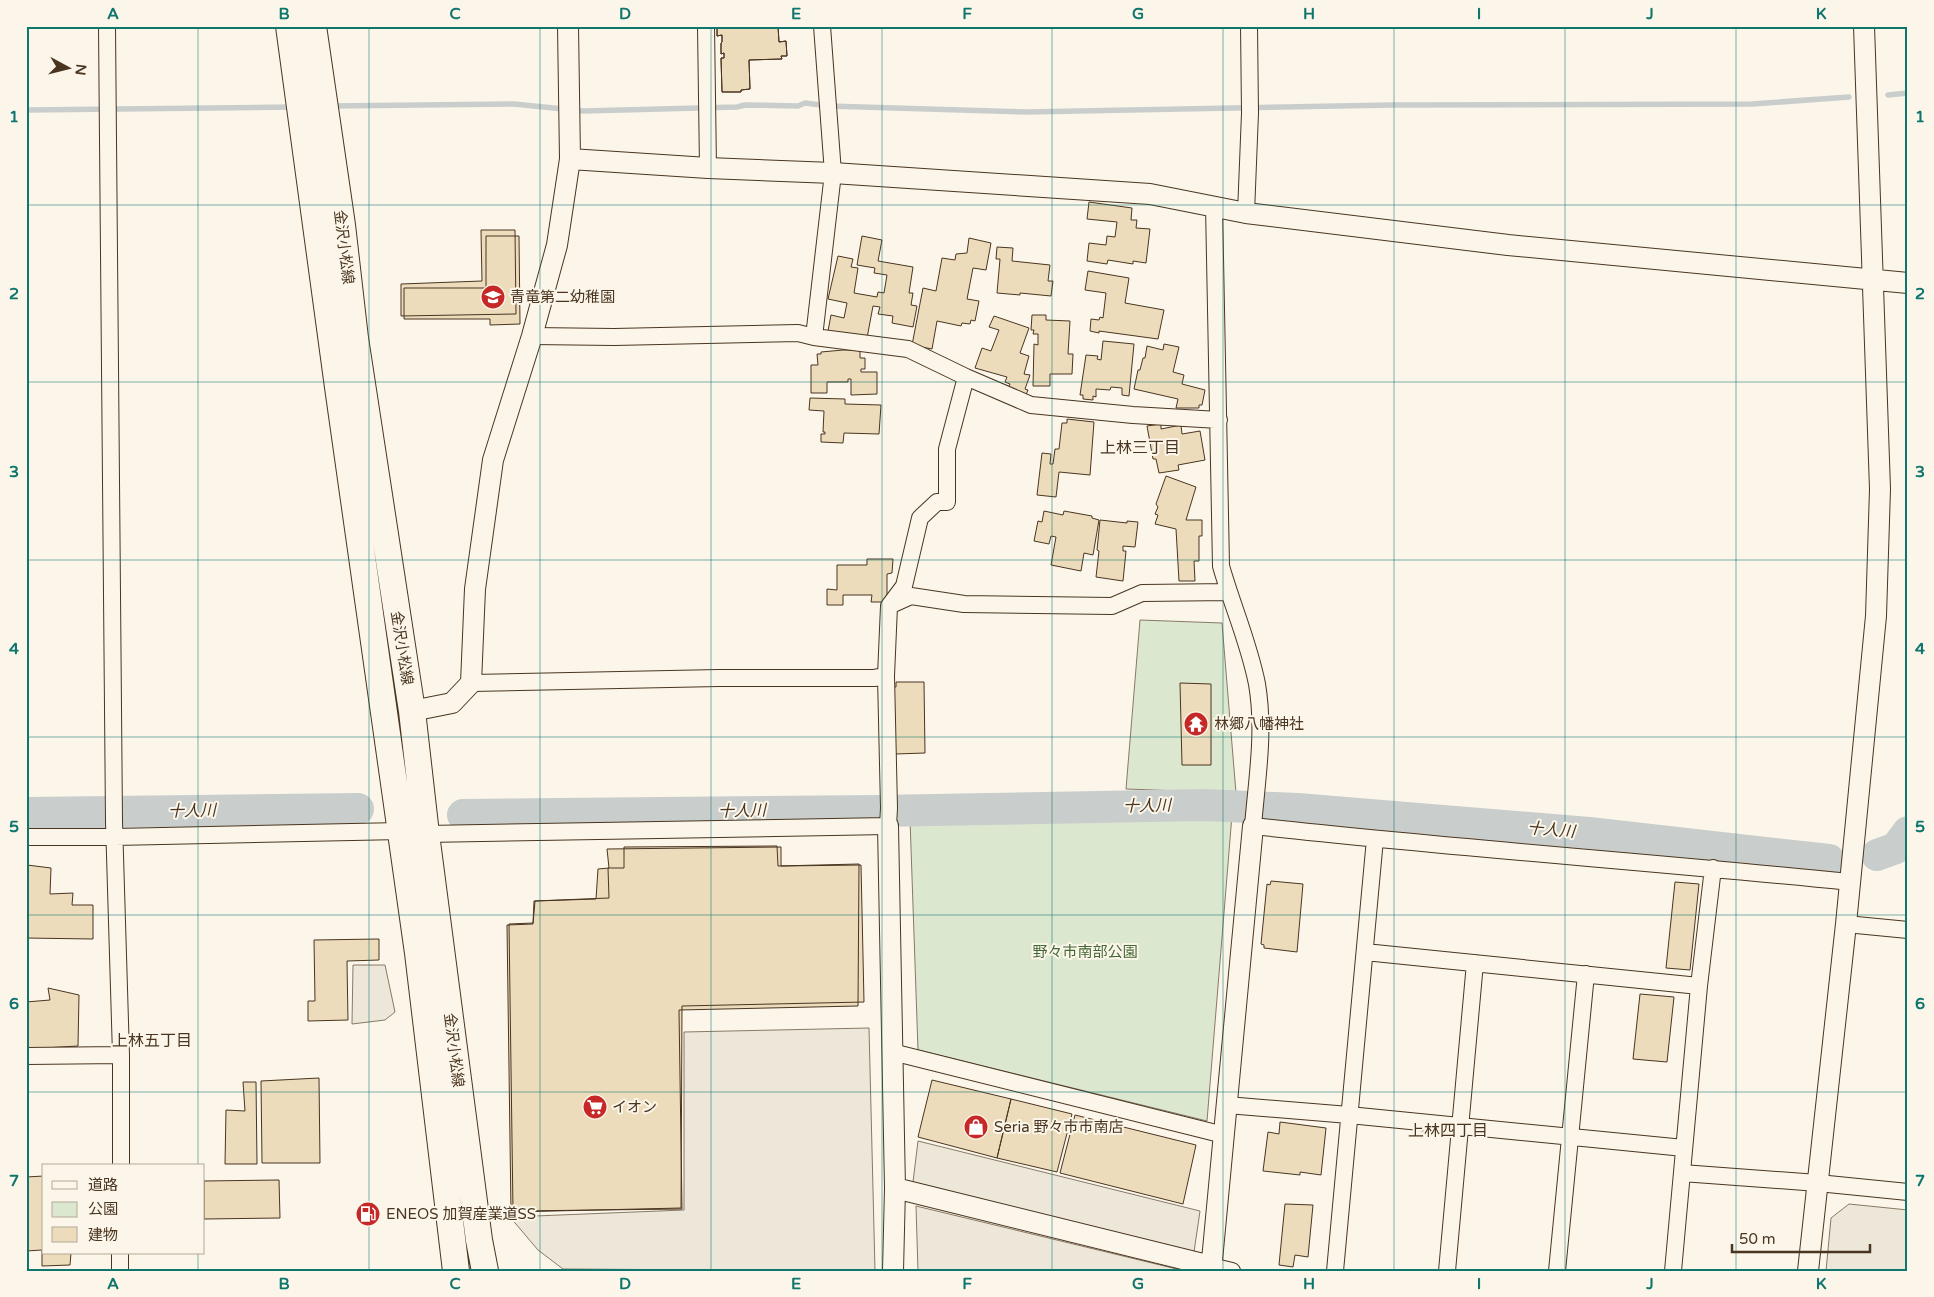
<svg xmlns="http://www.w3.org/2000/svg" width="1934" height="1297" font-family="'Varela Round','Noto Sans JP',sans-serif">
<style>
.green{fill:#dce7d0;stroke:#887966}
.parking{fill:#ede7d9;stroke:#887966}
.lines{fill:none;stroke-linecap:round;stroke-linejoin:round}
.stream{stroke:#c9cecd;stroke-width:5.5}
.river{stroke:#c9cecd;stroke-width:32}
.building{fill:#ecdcbc;stroke:#4a3520}
.minor-casing{stroke:#4a3520;stroke-width:18}
.tertiary-casing{stroke:#4a3520;stroke-width:22}
.primary-casing{stroke:#4a3520;stroke-width:28}
.minor{stroke:#fbf6e9;stroke-width:16}
.tertiary{stroke:#fbf6e9;stroke-width:20}
.primary{stroke:#fbf6e9;stroke-width:26}
.grid{fill:none;stroke:#0f766e;stroke-width:1;stroke-opacity:0.55}
.labels{text-anchor:middle;dominant-baseline:central;stroke-width:4;stroke-linejoin:round;paint-order:stroke}
.street-label{font-size:15px;fill:#4a3520;stroke:#fbf6e9}
.poi-label{font-size:15px;fill:#4a3520;stroke:#fbf6e9;text-anchor:start}
.park-label{font-size:15px;fill:#436837;stroke:#fbf6e9}
.neighbourhood-label{font-size:16px;fill:#4a3520;stroke:#fbf6e9}
.water-label{font-size:16px;font-style:italic;fill:#4a3520;stroke:#fbf6e9}
.neatline{fill:none;stroke:#0f766e;stroke-width:2}
.grid-label{font-size:16px;text-anchor:middle;font-weight:bold;fill:#0f766e}
</style>
<rect width="100%" height="100%" fill="#fbf6e9"/>
<path class="green" d="M1140 620 1222 623 1236 793 1126 789Z
M1232 815 1207 1121 918 1050 910 819Z"/>
<path class="parking" d="M353 965H385L395 1012 385 1020 352 1024Z
M869 1028 875 1271 563 1269 538 1250 510 1217 684 1210V1032Z
M918 1141 1200 1211 1194 1252 913 1182Z
M1849 1204 1908 1210V1271H1826L1831 1218Z
M916 1206 1185 1271H918Z"/>
<g class="lines">
<path class="stream" d="M1888 95 1908 93
M331 106 514 104 583 111 737 107 745 105 798 106 805 103 829 106 1027 112 1392 105 1752 104 1849 97
M26 110 294 107"/>
<path class="river" d="M26 813 358 809
M463 815 878 811 1204 805 1297 809 1589 833 1829 860
M1877 855 1896 848 1908 832"/>
</g>
<path class="building" d="M717 26H778L779 42 786 41 787 56H781L782 59 749 60 750 89 741 90V92H722L721 58H724V53L721 54V43L722 42V35L717 36Z
M717 26H778L779 42 786 41 787 56H781L782 59 749 60 750 89 741 90V92H722L721 58H724V53L721 54V43L722 42V35L717 36Z
M1089 202 1132 208 1131 220H1137L1136 228 1150 229 1146 263 1133 261V264L1108 260 1107 264 1087 261 1089 243 1106 245 1107 236 1115 237 1117 222 1087 219Z
M481 230H515L516 314 401 316V284L482 281Z
M486 236H519L520 324 490 325V319H404V288H486Z
M862 236 882 240 878 261 913 267 909 293H913L911 305 917 306 913 327 892 323 893 316 878 314 880 307 873 306 867 338 828 331 831 315 844 318 847 303 828 299 838 256 853 259 851 267 858 268 854 293 877 297 878 292 884 293 887 275 874 273 875 268 857 265Z
M969 238 991 243 986 270 973 268 967 299 979 301 975 321 971 320 970 324 962 323 961 326 937 321 932 349 912 345 923 288 936 291 942 258 955 260 956 254 967 253Z
M997 247 1013 248 1012 261 1050 265 1048 281H1053L1051 296 1020 293V295L997 293 1000 259H996Z
M1088 271 1129 278 1125 303 1164 310 1158 339 1099 331V333L1090 331 1091 319 1099 320 1100 317 1103 318 1106 293 1085 290Z
M1032 315H1046V320L1070 321 1068 354H1073L1072 374H1050V386H1033L1034 344 1038 345V334H1033L1034 330H1031Z
M994 316 1029 328 1020 353 1029 356 1024 374 1030 375 1025 389 1028 390 1025 397 1007 390 1010 384 1005 382 1007 377 975 368 982 348 991 351 999 330 989 327Z
M1103 341 1134 344 1129 396 1122 395V388L1111 387 1110 390 1096 389V397L1093 396V400L1083 399V395H1080L1086 355 1098 356 1097 359 1101 360Z
M1164 344 1179 347 1173 372 1184 375 1182 384 1205 390 1202 405H1199V408H1176L1178 399 1134 389 1138 370H1140L1143 358H1145L1147 346 1163 350Z
M843 350H860V358H865V369H861V372H877V394L851 395V379H848V382H827V393H811V365H818L817 354H821V352Z
M810 398 845 399V404L881 405 879 434 844 433 843 443 821 442V434H825V432H823L824 411 809 410Z
M1067 419 1094 422 1090 475 1059 472 1056 497 1037 495 1042 453 1051 454 1050 464H1053L1055 449H1059L1062 423H1067Z
M1161 424V429L1181 425 1182 434 1200 431 1205 460 1178 465 1179 470 1159 473 1156 459H1153L1147 426Z
M1166 476 1196 487 1186 520H1202V536H1199V561H1194L1195 581H1179L1176 529 1155 524 1158 515 1155 514 1158 507 1156 504Z
M1044 511 1063 515 1064 511 1092 516V518L1099 520 1093 555 1084 553 1081 571 1051 565 1056 537 1051 536 1049 544 1034 541 1038 521 1042 522Z
M1100 520 1127 523V521L1138 522 1135 547 1123 546V551H1126L1123 581 1096 577 1099 551 1097 550Z
M867 559H893L892 573 887 574V600L885 602H871L872 595H843V605H827V589L837 590V565H867Z
M896 682H924L925 753 895 754 894 687H896Z
M1180 683 1211 684V765H1182Z
M777 846 778 866 859 864 858 1006 679 1010 682 1209 513 1211 509 924 533 923 534 901 609 898 608 868H624V847Z
M781 847V866L861 865 864 1002 682 1006 681 1208 511 1212 507 925 533 924 535 901 596 899 598 869 609 868 607 849Z
M26 852H28L27 865 51 868 50 894 73 893 72 905H93V939L26 938Z
M1271 881 1303 884 1297 952 1264 948V945L1261 944 1267 884 1270 885Z
M1675 882 1699 884 1690 970 1666 968Z
M379 939V960L347 961 348 1020 308 1021V1001H315L314 940Z
M48 988 79 995 78 1046 26 1049V1002L50 1000Z
M1640 994 1674 997 1667 1062 1633 1059Z
M319 1078 320 1163H262L261 1081Z
M932 1080 1011 1099 997 1158 918 1137Z
M243 1082H256L257 1164H225L226 1110 245 1111Z
M1011 1099 1072 1114 1057 1172 997 1158Z
M1075 1115 1196 1145 1183 1204 1060 1173Z
M1280 1122 1326 1128 1321 1175 1300 1172V1175L1263 1171 1268 1132 1279 1134Z
M44 1176V1253H71L70 1265 42 1266V1250L26 1251V1177Z
M279 1180 280 1218 204 1219V1181Z
M1285 1204 1313 1205 1308 1257 1295 1255 1293 1267 1279 1265Z"/>
<g class="lines">
<defs>
<path id="minor" d="M107 26 114 822 121 1055V1166
M706 26 708 168
M1214 206 1221 566C1232 605 1249 643 1257 684 1265 731 1257 778 1253 826 1452 848 1651 862 1850 882
M1246 213 1250 113 1249 26
M532 336 614 337 798 333 814 337 908 349 966 377 1031 405 1133 415 1219 420
M814 337 833 173 822 26
M891 605 911 596 964 604 1112 606 1142 593 1229 592
M471 683 719 678H874L886 676
M426 834 888 826 889 808 886 676 889 606 904 586 920 518 937 502H947V449L966 377
M26 837H115L401 831
M1846 924 1908 930
M1365 952 1699 986
M892 1052 1224 1135
M26 1056 121 1055
M1227 1105 1349 1115 1684 1148
M1682 1173 1818 1183 1908 1192
M1211 1266 1232 1271
M120 1271V1253
M1335 1271 1375 839
M1447 1271 1475 963
M1557 1271 1586 974
M1673 1271 1699 986 1713 868"/>
<path id="tertiary" d="M570 159 708 168 833 173 1150 194 1246 213 1508 245 1908 283
M412 711 452 703 471 683 475 589 493 460 532 336 557 245 570 159 568 26
M888 826 895 1188 1211 1266
M893 1271 895 1188
M1211 1271 1253 826
M1808 1271 1846 924 1876 616 1880 489 1864 26"/>
<path id="primary" d="M289 26 338 387 418 953 456 1271
M313 26 342 225 355 338 412 711 426 834 479 1240 485 1271"/>
</defs>
<use href="#minor" class="minor-casing"/>
<use href="#tertiary" class="tertiary-casing"/>
<use href="#primary" class="primary-casing"/>
<use href="#minor" class="minor"/>
<use href="#tertiary" class="tertiary"/>
<use href="#primary" class="primary"/>
</g>
<path class="grid" d="M198 26V1166M369 26V1271M540 26V1271M711 26V1271M882 26V1271M1052 26V1271M1223 26V1271M1394 26V1271M1565 26V1271M1736 26V1271M26 205H1908M26 382H1908M26 560H1908M26 737H1908M26 915H1908M26 1092H1908M198 1253V1271"/>
<defs>
<symbol id="school-disc" viewBox="-11 -11 22 22"><circle r="9.5" fill="#c62828" stroke="#fbf6e9"/><path d="M0-5L7-2L0 1L-7-2ZM-4 1L0 2.5L4 1V4Q0 6-4 4Z" fill="#fff"/></symbol>
<symbol id="temple-disc" viewBox="-11 -11 22 22"><circle r="9.5" fill="#c62828" stroke="#fbf6e9"/><path d="M0-6L5-2H3V0L6.5 2.5H4V6H1.5V3h-3V6H-4V2.5H-6.5L-3 0V-2H-5Z" fill="#fff"/></symbol>
<symbol id="supermarket-disc" viewBox="-11 -11 22 22"><circle r="9.5" fill="#c62828" stroke="#fbf6e9"/><path d="M-6-5.5h2.5l.6 2H6L4.5 2H-2.5L-4.4-4H-6ZM-1.5 3.2a1.3 1.3 0 1 0 .1 0ZM3 3.2a1.3 1.3 0 1 0 .1 0Z" fill="#fff"/></symbol>
<symbol id="shop-disc" viewBox="-11 -11 22 22"><circle r="9.5" fill="#c62828" stroke="#fbf6e9"/><path d="M-5-2.5h2.3a2.7 3.5 0 0 1 5.4 0H5L5.5 6h-11ZM-1.5-2.5h3a1.5 2.3 0 0 0-3 0Z" fill="#fff"/></symbol>
<symbol id="fuel-disc" viewBox="-11 -11 22 22"><circle r="9.5" fill="#c62828" stroke="#fbf6e9"/><path d="M-5.5-6h7V0h2V4h1.3V-2.5L3-4.5l.8-.8L6-3V5H2.5V1h-1V6h-7ZM-4.2-4.7v3.2H.2V-4.7Z" fill="#fff"/></symbol>
</defs>
<g fill-rule="evenodd">
<use href="#school-disc" x="479" y="283" width="28" height="28"/>
<use href="#temple-disc" x="1182" y="710" width="28" height="28"/>
<use href="#supermarket-disc" x="581" y="1093" width="28" height="28"/>
<use href="#shop-disc" x="962" y="1113" width="28" height="28"/>
<use href="#fuel-disc" x="354" y="1200" width="28" height="28"/>
</g>
<g class="labels">
<g class="street-label">
<text transform="translate(344 247) rotate(83)">金沢小松線</text>
<text transform="translate(402 648) rotate(81)">金沢小松線</text>
<text transform="translate(454 1050) rotate(83)">金沢小松線</text>
</g>
<g class="poi-label">
<text x="510" y="297">青竜第二幼稚園</text>
<text x="1214" y="724">林郷八幡神社</text>
<text x="612" y="1107">イオン</text>
<text x="994" y="1127">Seria 野々市市南店</text>
<text x="386" y="1214">ENEOS 加賀産業道SS</text>
</g>
<g class="park-label">
<text x="1085" y="952">野々市南部公園</text>
</g>
<g class="neighbourhood-label">
<text x="1140" y="448">上林三丁目</text>
<text x="152" y="1041">上林五丁目</text>
<text x="1448" y="1131">上林四丁目</text>
</g>
<g class="water-label">
<text transform="translate(1147 806) rotate(-1)">十人川</text>
<text transform="translate(192 811) rotate(-1)">十人川</text>
<text transform="translate(742 811) rotate(-1)">十人川</text>
<text transform="translate(1551 830) rotate(5)">十人川</text>
</g>
</g>
<rect width="1934" height="1297" fill="none" stroke="#fbf6e9" stroke-width="55"/>
<rect x="42" y="1164" width="162" height="90" fill="#fbf6e9" stroke="#b4a999"/>
<rect x="52" y="1181" width="25" height="8" fill="#fbf6e9" stroke="#b4a999"/>
<text x="88" y="1190" font-size="15" fill="#4a3520">道路</text>
<rect x="52" y="1202" width="25" height="15" fill="#dce7d0" stroke="#b4a999"/>
<text x="88" y="1214" font-size="15" fill="#4a3520">公園</text>
<rect x="52" y="1227" width="25" height="15" fill="#ecdcbc" stroke="#b4a999"/>
<text x="88" y="1240" font-size="15" fill="#4a3520">建物</text>
<g transform="translate(68 68) rotate(97)" stroke="#fbf6e9" stroke-width="4" paint-order="stroke">
<path d="M0-4L9 19L0 12L-9 19Z" fill="#4a3520"/>
<text y="-8" font-size="14" font-weight="bold" text-anchor="middle" fill="#4a3520">N</text>
</g>
<path d="M1732 1244v8h138v-8" fill="none" stroke="#4a3520" stroke-width="2.5"/>
<text x="1739" y="1244" font-size="15" fill="#4a3520" stroke="#fbf6e9" stroke-width="4" paint-order="stroke">50 m</text>
<rect x="28" y="28" width="1878" height="1242" class="neatline"/>
<g class="grid-label">
<text x="113" y="19">A</text>
<text x="284" y="19">B</text>
<text x="455" y="19">C</text>
<text x="625" y="19">D</text>
<text x="796" y="19">E</text>
<text x="967" y="19">F</text>
<text x="1138" y="19">G</text>
<text x="1309" y="19">H</text>
<text x="1479" y="19">I</text>
<text x="1650" y="19">J</text>
<text x="1821" y="19">K</text>
<text x="14" y="122">1</text>
<text x="1920" y="122">1</text>
<text x="14" y="299">2</text>
<text x="1920" y="299">2</text>
<text x="14" y="477">3</text>
<text x="1920" y="477">3</text>
<text x="14" y="654">4</text>
<text x="1920" y="654">4</text>
<text x="14" y="832">5</text>
<text x="1920" y="832">5</text>
<text x="14" y="1009">6</text>
<text x="1920" y="1009">6</text>
<text x="14" y="1186">7</text>
<text x="1920" y="1186">7</text>
<text x="113" y="1289">A</text>
<text x="284" y="1289">B</text>
<text x="455" y="1289">C</text>
<text x="625" y="1289">D</text>
<text x="796" y="1289">E</text>
<text x="967" y="1289">F</text>
<text x="1138" y="1289">G</text>
<text x="1309" y="1289">H</text>
<text x="1479" y="1289">I</text>
<text x="1650" y="1289">J</text>
<text x="1821" y="1289">K</text>
</g>
</svg>
